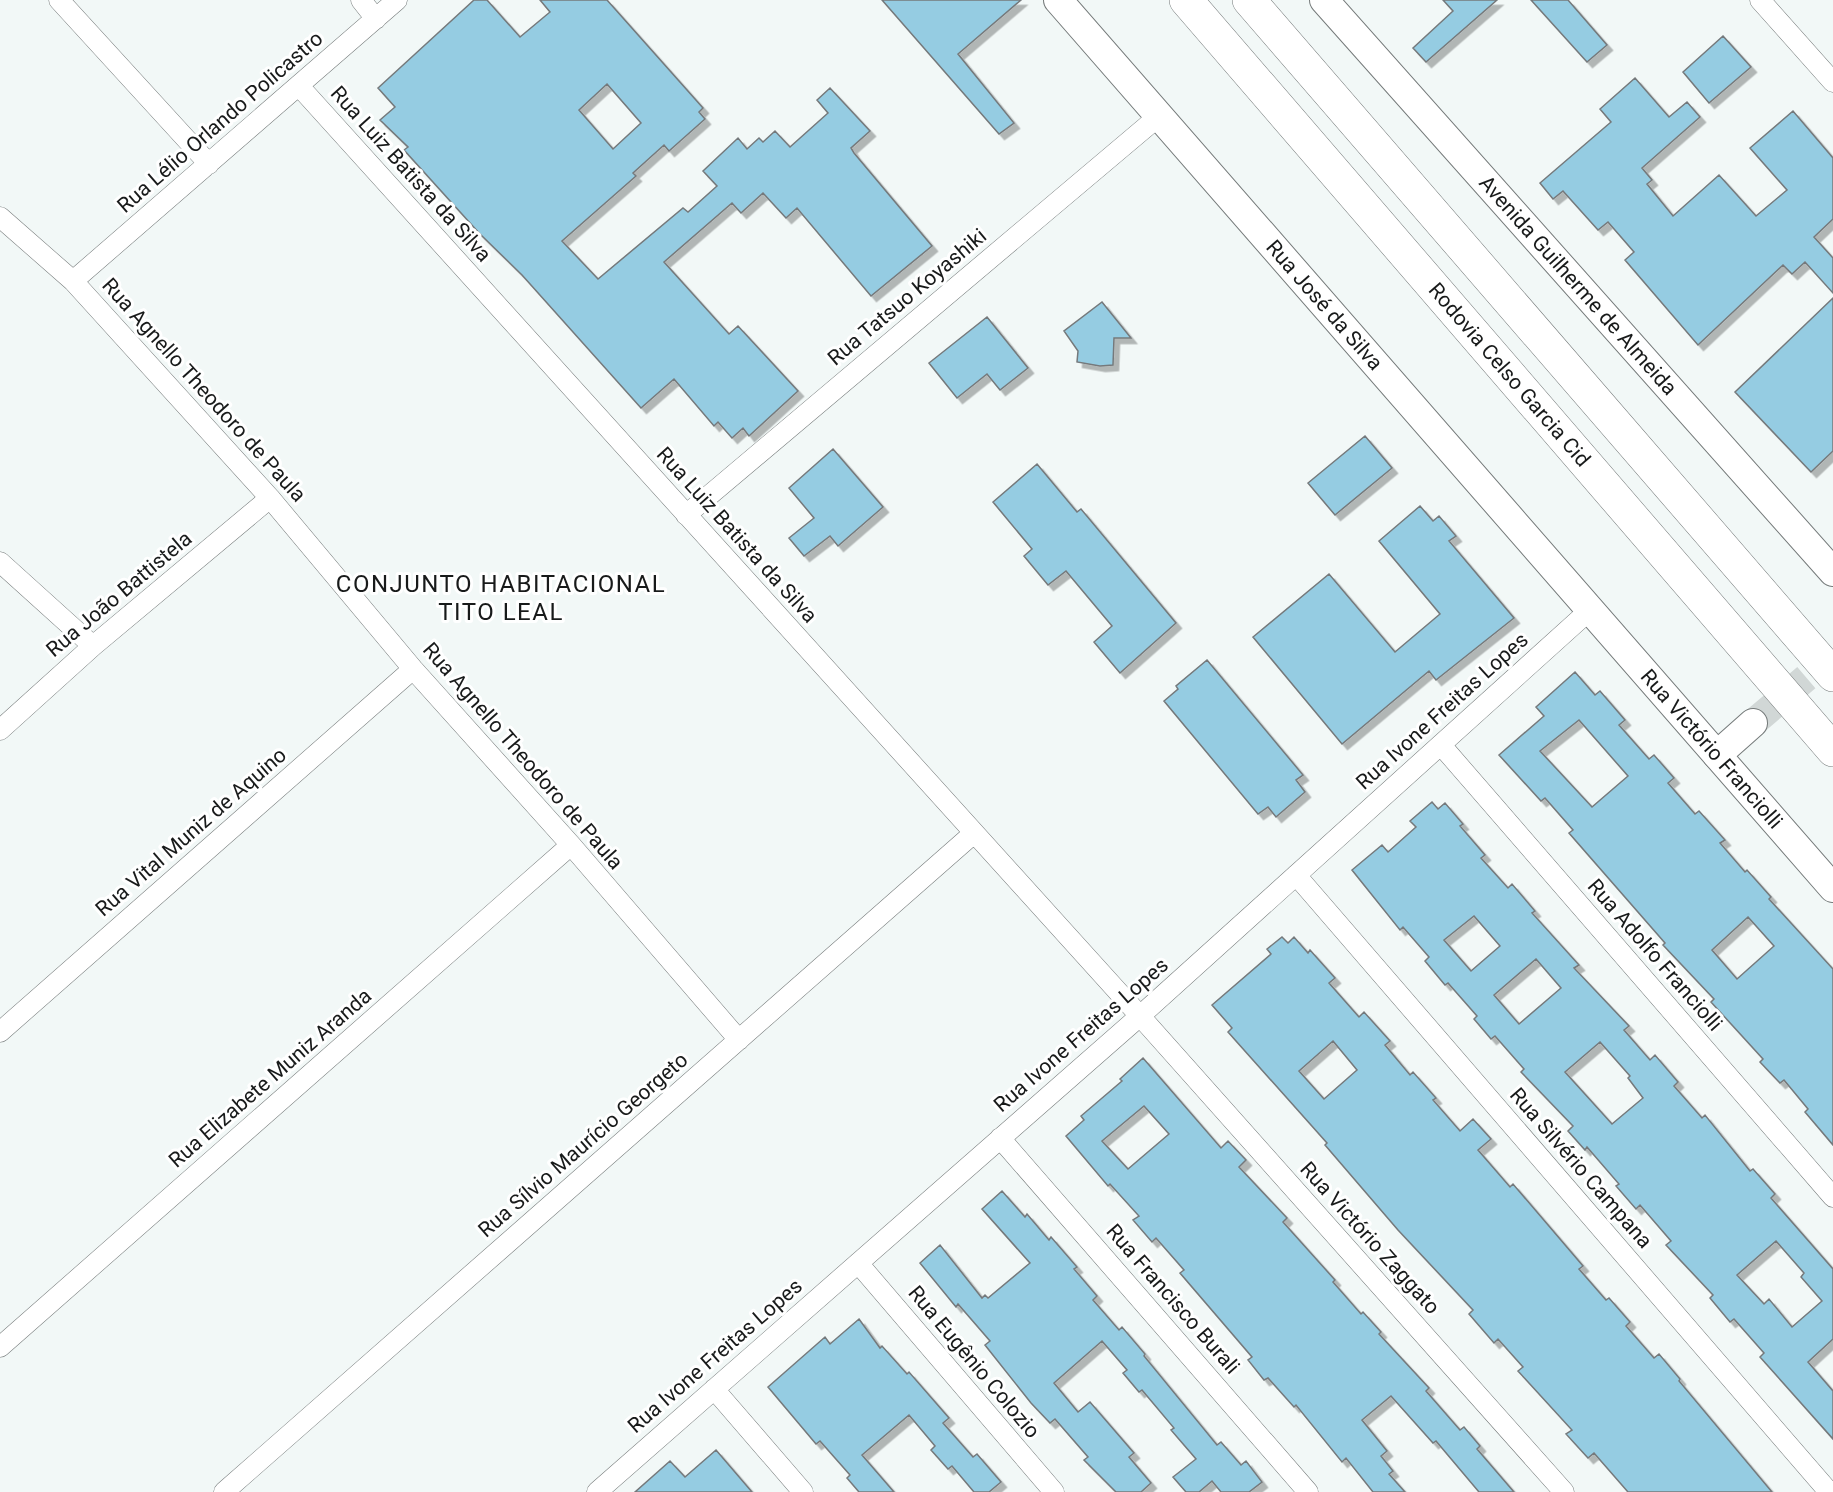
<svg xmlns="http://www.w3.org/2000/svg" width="1833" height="1492" font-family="Roboto,sans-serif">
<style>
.building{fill:#95cce2;stroke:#75797b;stroke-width:1.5;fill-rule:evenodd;filter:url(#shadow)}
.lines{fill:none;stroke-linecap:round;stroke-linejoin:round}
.secondary-tunnel{stroke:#d1d7d6;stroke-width:28;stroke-dasharray:28 14;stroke-linecap:butt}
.street-casing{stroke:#757a7a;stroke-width:21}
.secondary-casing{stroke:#757a7a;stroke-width:30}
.highway-casing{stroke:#757a7a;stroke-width:34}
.street{stroke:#fff;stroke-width:20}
.secondary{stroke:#fff;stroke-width:28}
.highway{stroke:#fff;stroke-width:33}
.labels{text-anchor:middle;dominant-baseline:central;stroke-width:6;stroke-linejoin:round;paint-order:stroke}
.street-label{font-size:21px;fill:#181a1a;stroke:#fff}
.quarter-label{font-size:24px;letter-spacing:1.5px;fill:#181a1a;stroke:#fff}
</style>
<defs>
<filter id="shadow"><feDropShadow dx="5.5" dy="5.5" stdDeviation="0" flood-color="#0004"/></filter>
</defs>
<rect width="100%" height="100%" fill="#f2f8f7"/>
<path class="building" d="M474 0H487L520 37 550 12 540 0H607L703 108 699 112 705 119 669 151 664 145 633 173 636 176 562 241 598 279 683 208 688 212 717 186 703 171 738 138 747 149 759 138 763 142 775 131 790 147 828 113 817 100 830 88 870 131 851 148 854 153 932 246 871 296 797 208 786 218 763 193 741 213 732 203 664 262 729 334 738 326 798 391 749 436 743 428 732 438 718 422 714 426 674 379 641 408 522 275 480 234 404 150 408 147 380 120 395 107 378 88ZM607 84 641 123 613 149 579 110Z
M882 0H1021L958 54 1014 123 999 134Z
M1443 0H1497L1426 62 1413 48 1453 11Z
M1531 0H1568L1607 45 1587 62Z
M1723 36 1751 67 1709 103 1683 72Z
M1635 78 1669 117 1687 102 1700 117 1642 168 1652 180 1647 184 1673 216 1719 175 1756 216 1787 190 1750 148 1793 111 1833 158V219L1814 237 1833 258V293L1805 262 1792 274 1783 265 1698 345 1625 260 1634 252 1608 222 1598 230 1563 191 1553 199 1540 183 1611 122 1600 109Z
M1833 298V451L1811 472 1735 392Z
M1102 302 1131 338H1114L1113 365 1100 366 1077 362 1078 351 1064 331Z
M987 317 1028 368 1000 390 987 374 957 398 929 363Z
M1365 436 1392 468 1335 515 1308 483Z
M833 449 883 507 838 546 830 536 804 556 789 538 814 518 789 488Z
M1037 464 1077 512 1081 509 1176 623 1120 673 1094 642 1112 626 1066 571 1048 585 1024 556 1032 549 993 502Z
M1420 506 1433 521 1439 516 1456 536 1449 541 1514 618 1436 680 1429 671 1342 744 1253 637 1329 574 1395 652 1440 614 1379 541Z
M1207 660 1303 775 1296 780 1305 792 1276 817 1268 807 1258 814 1164 701 1178 689 1176 686Z
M1575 672 1595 695 1600 691 1625 720 1619 725 1649 759 1654 755 1674 778 1668 783 1695 814 1699 811 1725 840 1720 843 1745 872 1747 870 1771 897 1769 899 1833 969V1145L1805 1112 1808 1109 1784 1080 1780 1083 1760 1062 1763 1059 1711 1002 1714 999 1663 945 1665 943 1569 833 1573 830 1545 798 1541 801 1499 755 1544 716 1536 707ZM1579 720 1628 776 1592 807 1540 751ZM1748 917 1774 946 1737 979 1712 950Z
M1432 802 1438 809 1445 803 1463 824 1460 826 1485 855 1481 858 1508 888 1512 884 1535 911 1532 913 1579 965 1574 968 1629 1026 1624 1030 1650 1060 1655 1055 1678 1082 1674 1086 1702 1118 1705 1115 1750 1171 1753 1169 1775 1194 1771 1198 1833 1269V1339L1808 1362 1833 1391V1439L1760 1357 1764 1353 1734 1319 1730 1322 1710 1298 1713 1295 1666 1245 1671 1241 1640 1205 1636 1209 1616 1186 1619 1184 1587 1147 1585 1150 1568 1131 1573 1126 1521 1072 1524 1069 1495 1036 1491 1039 1474 1019 1477 1016 1448 983 1445 985 1425 961 1429 957 1403 927 1400 930 1352 870 1382 845 1388 852 1416 827 1410 821ZM1474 916 1500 946 1471 971 1444 940ZM1536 959 1561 988 1519 1024 1494 995ZM1600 1042 1630 1076 1628 1078 1643 1098 1612 1124 1565 1072ZM1776 1241 1804 1273 1801 1277 1822 1301 1792 1327 1769 1299 1764 1304 1737 1275Z
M1282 937 1288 943 1294 937 1308 953 1310 950 1318 959 1335 978 1329 983 1359 1017 1364 1012 1390 1041 1385 1045 1410 1075 1413 1072 1436 1098 1433 1100 1460 1131 1473 1119 1491 1139 1478 1150 1510 1187 1513 1184 1583 1266 1579 1269 1606 1300 1609 1298 1630 1322 1626 1326 1654 1358 1659 1354 1680 1379 1679 1381 1772 1492H1628L1594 1453 1588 1458 1566 1434 1572 1430 1518 1371 1523 1367 1498 1339 1494 1343 1469 1314 1473 1310 1398 1230 1325 1145 1327 1143 1228 1032 1232 1028 1212 1005 1271 954 1267 949ZM1333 1041 1357 1070 1324 1099 1299 1071Z
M1143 1058 1221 1148 1228 1141 1246 1160 1239 1167 1287 1218 1283 1222 1335 1280 1333 1282 1361 1314 1363 1312 1381 1332 1379 1334 1429 1388 1426 1391 1460 1430 1464 1427 1480 1446 1477 1449 1514 1492H1479L1436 1441 1433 1443 1391 1396 1362 1420 1387 1451 1381 1456 1393 1471 1389 1474 1405 1492H1373L1346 1458 1342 1462 1296 1405 1294 1407 1268 1378 1264 1380 1248 1360 1252 1357 1180 1273 1184 1270 1156 1238 1152 1242 1133 1220 1139 1216 1110 1184 1108 1186 1066 1136 1084 1120 1081 1116 1122 1081 1120 1079ZM1144 1106 1169 1134 1128 1169 1102 1141Z
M1002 1191 1025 1217 1027 1214 1049 1240 1051 1237 1077 1267 1074 1269 1097 1296 1093 1300 1119 1330 1122 1327 1145 1354 1144 1356 1217 1445 1221 1442 1241 1465 1246 1461 1262 1482 1249 1492H1221L1212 1481 1199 1492H1186L1173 1477 1196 1459 1171 1430 1174 1428 1142 1390 1139 1392 1123 1373 1127 1370 1102 1341 1054 1383 1078 1412 1090 1402 1134 1453 1129 1457 1151 1483 1141 1492H1116L1084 1460 1088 1457 1055 1419 1050 1423 1031 1403 985 1345 990 1341 958 1304 956 1307 920 1263 940 1245 982 1298 985 1295 988 1298 1030 1263 982 1209Z
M859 1319 880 1348 882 1346 907 1374 909 1372 949 1418 943 1423 973 1457 977 1454 1001 1482 989 1492H974L952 1466 948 1469 931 1450 935 1446 909 1415 862 1455 894 1492H859L847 1478 850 1475 820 1441 816 1444 768 1387 825 1337 830 1344Z
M716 1450 752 1492H635L670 1461 685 1477Z"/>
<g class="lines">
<path class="secondary-tunnel" d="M1753 723 1833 655"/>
<defs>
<path id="street" d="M59 0 209 164
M361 0 376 19
M1760 0 1833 82
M299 86 1140 1016 1564 1492
M0 217 73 281 270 498 413 669 571 845 739 1040
M73 281 397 0
M686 515 1159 116
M0 562 93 646
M0 730 93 646 270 498
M1441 745 1833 1197
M1296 875 1829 1492
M0 1032 413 669
M1000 1138 1308 1492
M858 1263 1054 1492
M0 1347 571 845
M714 1389 803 1492
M224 1492 974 833
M597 1492 1140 1016 1591 609"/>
<g id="secondary">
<path id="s1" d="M1058 0 1833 888"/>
<path id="s2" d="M1324 0 1833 572"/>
<path d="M1717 755 1753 723"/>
</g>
<g id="highway">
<path id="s3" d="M1186 0 1833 750"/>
<path d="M1249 0 1833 675"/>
</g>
</defs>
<use href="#street" class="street-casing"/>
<use href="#secondary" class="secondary-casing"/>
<use href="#highway" class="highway-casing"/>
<use href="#street" class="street"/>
<use href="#secondary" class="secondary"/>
<use href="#highway" class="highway"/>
</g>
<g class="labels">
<g class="street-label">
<text transform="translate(220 122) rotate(-41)">Rua Lélio Orlando Policastro</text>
<text transform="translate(411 174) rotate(48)">Rua Luiz Batista da Silva</text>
<text stroke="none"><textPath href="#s2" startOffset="382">Avenida Guilherme de Almeida</textPath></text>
<text transform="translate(907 297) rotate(-40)">Rua Tatsuo Koyashiki</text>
<text stroke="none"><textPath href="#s1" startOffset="405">Rua José da Silva</textPath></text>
<text stroke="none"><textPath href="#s3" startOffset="495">Rodovia Celso Garcia Cid</textPath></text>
<text transform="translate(204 390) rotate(48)">Rua Agnello Theodoro de Paula</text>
<text transform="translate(737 535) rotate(48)">Rua Luiz Batista da Silva</text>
<text transform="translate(119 594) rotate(-40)">Rua João Battistela</text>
<text transform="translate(1442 711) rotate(-42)">Rua Ivone Freitas Lopes</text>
<text stroke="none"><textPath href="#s1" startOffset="994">Rua Victório Franciolli</textPath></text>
<text transform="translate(523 756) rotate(49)">Rua Agnello Theodoro de Paula</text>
<text transform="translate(191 832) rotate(-41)">Rua Vital Muniz de Aquino</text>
<text transform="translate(1655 955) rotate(49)">Rua Adolfo Franciolli</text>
<text transform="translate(1081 1035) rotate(-41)">Rua Ivone Freitas Lopes</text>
<text transform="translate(270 1078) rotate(-41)">Rua Elizabete Muniz Aranda</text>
<text transform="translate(583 1145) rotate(-41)">Rua Sílvio Maurício Georgeto</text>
<text transform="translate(1581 1168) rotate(49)">Rua Silvério Campana</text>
<text transform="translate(1370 1238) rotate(48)">Rua Victório Zaggato</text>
<text transform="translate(1173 1299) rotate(49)">Rua Francisco Burali</text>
<text transform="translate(715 1356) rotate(-41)">Rua Ivone Freitas Lopes</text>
<text transform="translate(974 1362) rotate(50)">Rua Eugênio Colozio</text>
</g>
<g class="quarter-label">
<text x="501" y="584">CONJUNTO HABITACIONAL<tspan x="501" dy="28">TITO LEAL</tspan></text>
</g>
</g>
</svg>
